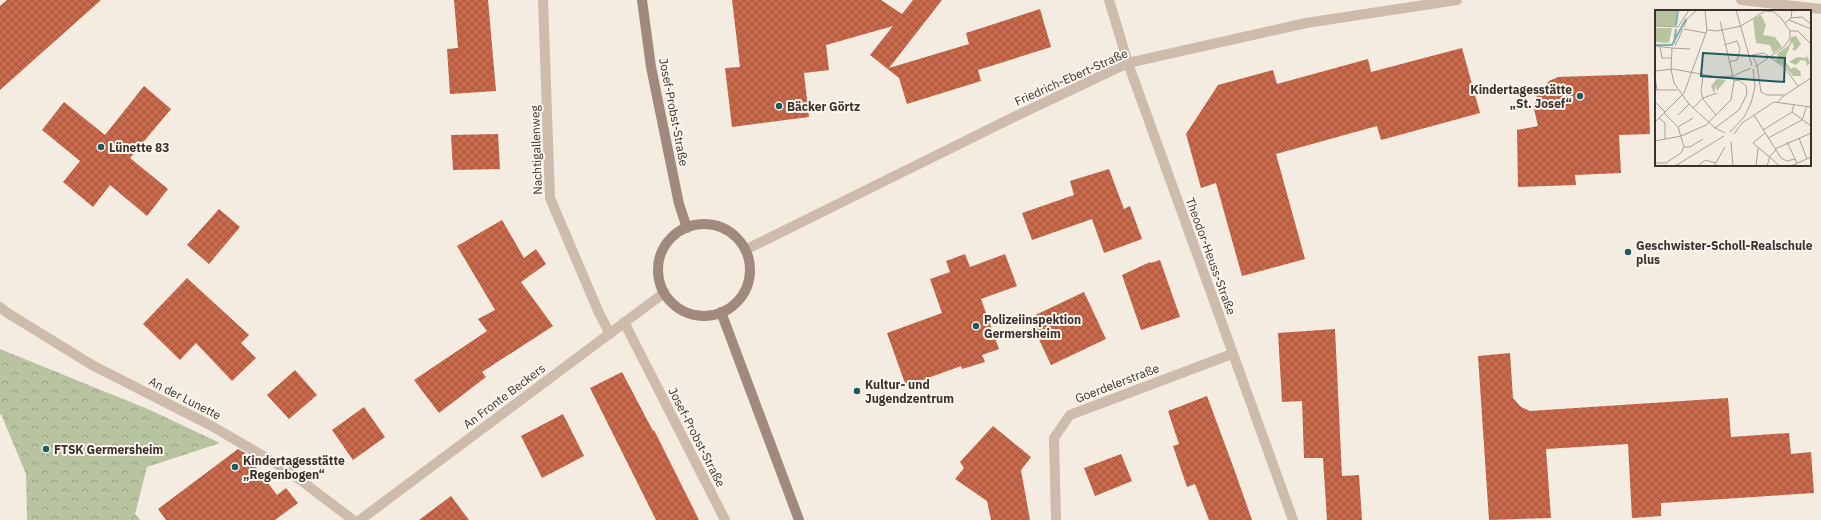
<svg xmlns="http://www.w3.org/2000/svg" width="1821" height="520" font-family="'IBM Plex Sans',sans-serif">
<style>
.forest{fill:url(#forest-crowns)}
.building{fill:url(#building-cross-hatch)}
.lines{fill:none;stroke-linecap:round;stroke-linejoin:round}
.minor{stroke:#cdbbac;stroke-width:10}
.secondary{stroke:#a18a7d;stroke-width:10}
.poi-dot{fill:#1f5a5e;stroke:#fbf5ee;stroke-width:1.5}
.labels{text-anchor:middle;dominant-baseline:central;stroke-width:4;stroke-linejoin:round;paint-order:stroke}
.street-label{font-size:12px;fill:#3b302b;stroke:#fbf5ee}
.poi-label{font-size:12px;font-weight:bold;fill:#3b302b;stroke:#fbf5ee;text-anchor:start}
.inset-river{fill:none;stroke:#7fb0b2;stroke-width:2}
.inset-road{fill:none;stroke:#aaa098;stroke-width:1}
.view{fill:#1f5a5e;fill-opacity:0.15;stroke:#1f5a5e;stroke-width:2}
.inset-edge{fill:none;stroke:#3b302b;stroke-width:2}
</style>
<defs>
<pattern id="forest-crowns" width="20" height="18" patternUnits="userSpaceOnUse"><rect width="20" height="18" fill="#b8c4a0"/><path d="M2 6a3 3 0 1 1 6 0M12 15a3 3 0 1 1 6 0" fill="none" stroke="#97a083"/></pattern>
<pattern id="building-cross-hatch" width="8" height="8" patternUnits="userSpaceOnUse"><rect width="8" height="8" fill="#c8694b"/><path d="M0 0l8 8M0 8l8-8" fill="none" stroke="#a4573f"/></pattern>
</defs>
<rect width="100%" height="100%" fill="#f4ebe1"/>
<path class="forest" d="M0 349 150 410 220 443 147 467 135 514 140 520H27L26 474 1 414 0 415Z"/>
<path class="building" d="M7 0H101L0 90V6Z
M454 0H488L496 91 450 94 447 49 458 48Z
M732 0H881L902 14 913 0H942L889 68 969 44 966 33 1040 9 1051 47 978 70 981 81 907 104 899 78 870 55 893 26 826 45 829 70 804 73 809 117 732 127 725 68 740 67Z
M1462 48 1480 113 1381 140 1377 126 1276 154 1305 259 1242 276 1216 183 1201 188 1186 134 1218 85 1273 70 1277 84 1368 59 1371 72Z
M1648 74 1650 134 1619 135 1621 173 1575 175 1576 185 1518 187 1517 130 1538 126 1534 109 1537 95 1549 81 1558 77Z
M144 86 171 109 130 158 168 189 147 216 110 185 93 207 63 182 80 161 42 130 64 102 105 135Z
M498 134 500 169 453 170 451 135Z
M1109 169 1124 209 1130 206 1142 239 1104 253 1092 219 1032 240 1022 213 1074 195 1070 181Z
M219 209 240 227 209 264 187 245Z
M502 220 524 258 536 249 546 264 521 282 553 326 482 372 486 377 439 413 414 380 487 331 478 319 495 310 457 246Z
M965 254 970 267 1005 254 1017 286 981 299 999 349 982 355 985 362 962 369 961 366 906 386 887 333 942 313 930 279 950 272 946 261Z
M1160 260 1180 317 1141 330 1122 275 1150 262 1151 263Z
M187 278 249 335 241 343 256 358 232 381 196 343 180 360 143 324Z
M1084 292 1106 339 1051 365 1029 318Z
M1335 329 1342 476 1359 475 1362 520H1327L1323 458H1304L1302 401 1282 402 1278 333Z
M1510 353 1513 398 1521 407 1530 411 1728 398 1731 437 1789 433 1791 454 1811 452 1814 493 1661 503V516L1632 518 1628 444 1546 449 1551 518 1489 520 1478 356Z
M295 370 317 395 289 419 267 395Z
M622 372 653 431 654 430 699 520H656L590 388Z
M1207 396 1234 469 1252 520H1209L1195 484 1187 487 1173 446 1179 444 1168 411Z
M364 407 385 437 353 460 332 430Z
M563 414 584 456 542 478 521 436Z
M993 426 1031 457 1021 470 1030 520H991L987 501 955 479 964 468 960 462Z
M238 449 245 453 277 495 286 488 298 503 275 520H166L158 509Z
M1121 454 1132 481 1095 496 1084 468Z
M451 496 469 520H419Z"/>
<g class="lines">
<path class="minor" d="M543 0 550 198 599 313 610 334
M1109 0 1128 63 1293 520
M1741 0 1821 9
M745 250 1016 116 1128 63 1306 23 1457 0
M0 307 6 312 92 365 210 425 287 470 353 520
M624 322 725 520
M360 520 664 293
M1056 520 1054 438 1070 415 1232 354"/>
<path class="secondary" d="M642 0 651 67 679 204 687 228
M658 270a46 46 0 1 1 92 0a46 46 0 1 1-92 0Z
M721 312 799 520"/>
</g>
<g class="poi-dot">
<circle cx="1580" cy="96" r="4"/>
<circle cx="779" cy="106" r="4"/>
<circle cx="101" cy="147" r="4"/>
<circle cx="1628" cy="252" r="4"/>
<circle cx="976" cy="326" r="4"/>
<circle cx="857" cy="391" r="4"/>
<circle cx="46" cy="449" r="4"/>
<circle cx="235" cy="467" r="4"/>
</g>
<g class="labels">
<g class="street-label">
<text transform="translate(1071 77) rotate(-24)">Friedrich-Ebert-Straße</text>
<text transform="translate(674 112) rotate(79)">Josef-Probst-Straße</text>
<text transform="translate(536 150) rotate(-92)">Nachtigallenweg</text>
<text transform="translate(1211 256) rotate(70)">Theodor-Heuss-Straße</text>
<text transform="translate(1117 383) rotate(-21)">Goerdelerstraße</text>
<text transform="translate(504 396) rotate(-37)">An Fronte Beckers</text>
<text transform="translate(185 398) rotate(27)">An der Lunette</text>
<text transform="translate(697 437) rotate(63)">Josef-Probst-Straße</text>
</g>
<g class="poi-label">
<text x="1572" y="89" text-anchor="end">Kindertagesstätte<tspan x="1572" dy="14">„St. Josef“</tspan></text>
<text x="787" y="106">Bäcker Görtz</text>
<text x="109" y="147">Lünette 83</text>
<text x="1636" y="245">Geschwister-Scholl-Realschule<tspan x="1636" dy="14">plus</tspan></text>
<text x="984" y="319">Polizeiinspektion<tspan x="984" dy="14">Germersheim</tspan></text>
<text x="865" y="384">Kultur- und<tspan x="865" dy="14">Jugendzentrum</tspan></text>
<text x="54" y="449">FTSK Germersheim</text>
<text x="243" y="460">Kindertagesstätte<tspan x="243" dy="14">„Regenbogen“</tspan></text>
</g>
</g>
<g transform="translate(1655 10)">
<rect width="156" height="156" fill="#f4ebe1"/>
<path d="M106 5 111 15 108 25 120 27 127 37 118 43 115 35 101 33 98 9Z" fill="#b8c4a0"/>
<path d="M141 26 146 34 140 41 137 39 139 37 137 32 129 50 136 59 139 57 145 61 146 66H138L130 56 120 51 124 48 122 44 134 35 136 27ZM151 44 155 53 152 56 151 51 146 50 141 55 134 52 142 47 151 48ZM62 69 71 70 62 81 61 75 59 83 56 76Z" fill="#b8c4a0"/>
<path d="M0 0H22L21 16H0ZM0 18H17L14 33 1 32Z" fill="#b8c4a0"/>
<path class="inset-river" d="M21 15 23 0M19 33 21 19M0 35H17L31 9"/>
<path class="inset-road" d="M81 0 97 56M136 8 147 7 156 14M134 10 156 19M130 13 136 8 137 0M0 16 23 17 34 0M29 17 32 9 42 0M29 19 51 23M52 20 62 21 86 16 110 1M135 21H143L156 34M69 35 82 31 85 39 82 50 74 52M0 36 17 38M20 36 28 19M5 37 7 48H16M35 39 17 38 16 59 19 73 34 94 60 118 70 123M102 55 97 45 109 43 130 58 143 76M102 55 106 82 112 85H129M100 57 129 37 135 28V21L126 8 119 2 110 1M0 61 18 59 62 67 78 66 96 58M48 66 46 81 48 89 61 105M0 67 2 80M0 80H22M0 92 10 102M123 92 127 87 156 68M139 94 137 102 156 116M38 98 48 88 62 83M23 105 34 94M99 105 126 148 132 151 140 149M4 108 10 113V129M0 112 29 83 52 20 50 0M23 117 38 108M60 118 84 100 92 84 91 76 84 70 79 71M108 120 137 102M75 122 89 107 96 93 100 77 98 59M110 123 98 133 125 156M79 124 87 113 119 92 156 97M113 128 147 110 152 96M144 128 152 149M0 131 26 126 51 115 76 90 79 71 65 11M76 132 78 156M132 132 142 153M29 137H35L48 129M120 139 156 123M0 153H11L26 143 29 137 23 117 9 103M20 156 69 126M43 156 50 150 61 153M59 156 70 137M101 156 103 138M112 156 115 146 121 140M136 156 156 147"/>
<path class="view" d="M48 43 130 48 129 72 46 66Z"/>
<rect width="156" height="156" class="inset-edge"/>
</g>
</svg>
